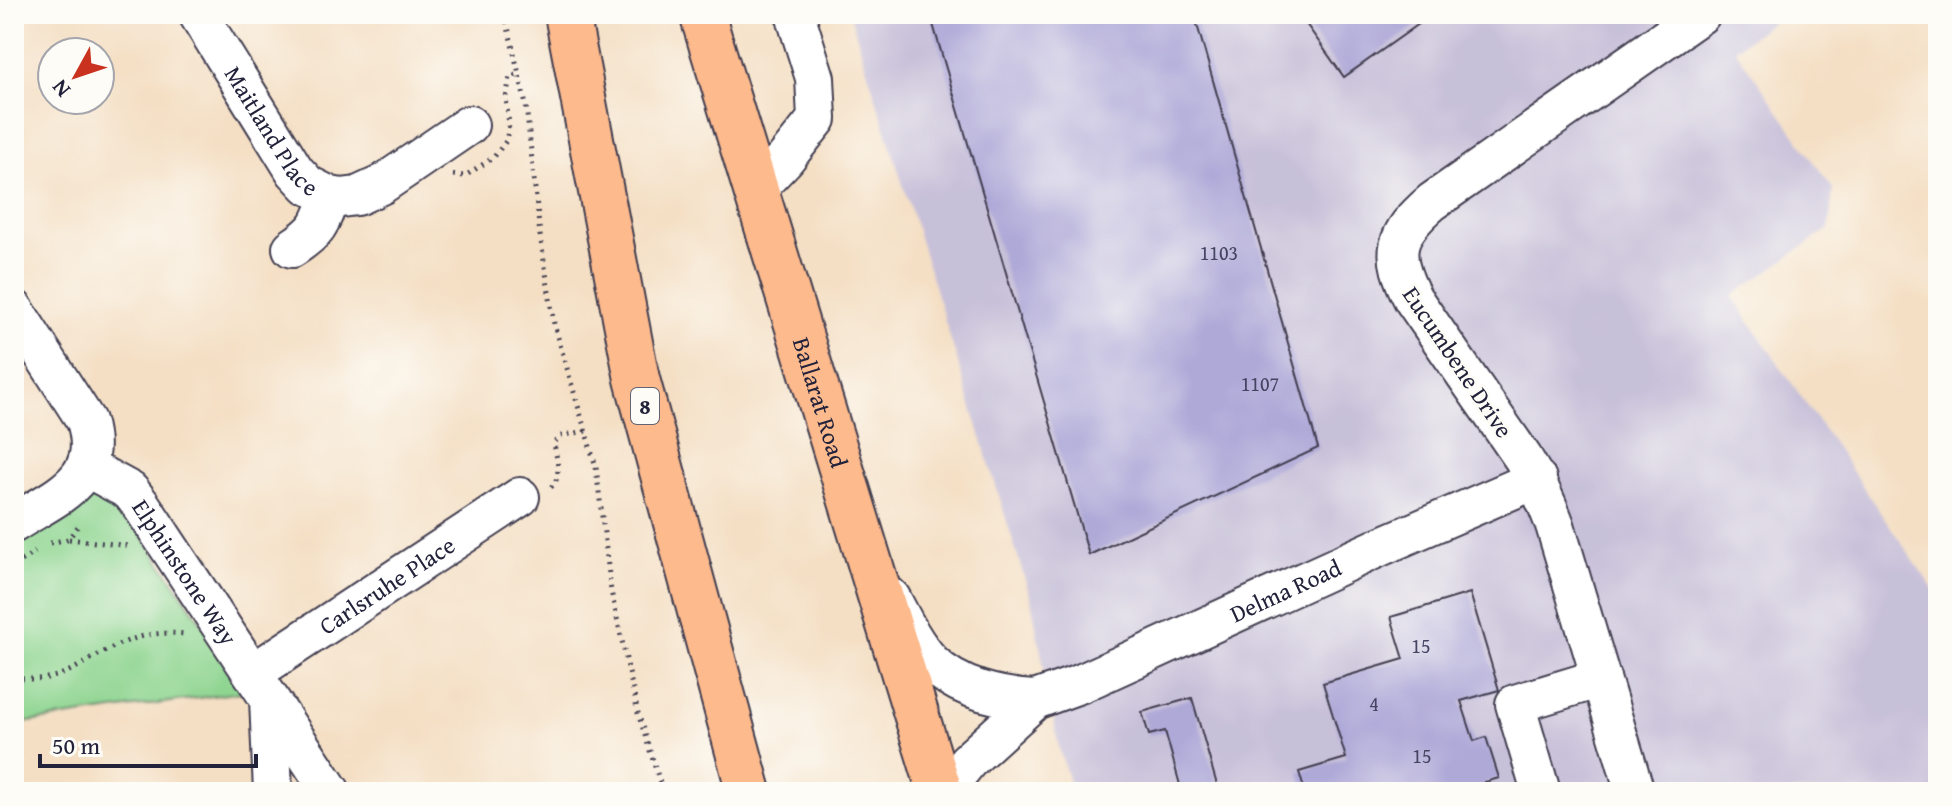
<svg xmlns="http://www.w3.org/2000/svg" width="1952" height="806" font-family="'Gentium Book Plus',serif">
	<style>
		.industrial { fill: #c7c0d9 }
		.green { fill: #8dd48f; stroke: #587b65; stroke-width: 2 }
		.building { fill: #afa9d8 }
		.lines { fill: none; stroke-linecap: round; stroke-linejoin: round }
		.minor-casing { stroke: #423e50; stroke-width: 42 }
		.highway-casing { stroke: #423e50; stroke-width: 48 }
		.path { stroke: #423e50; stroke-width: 5; stroke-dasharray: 2 6; stroke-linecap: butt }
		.minor { stroke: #fff; stroke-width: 38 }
		.highway { stroke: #fcba8d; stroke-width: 44 }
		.labels { text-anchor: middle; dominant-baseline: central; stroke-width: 6; stroke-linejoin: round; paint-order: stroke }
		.number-label { font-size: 20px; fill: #454462 }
		.shield { fill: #fdfcf7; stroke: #646373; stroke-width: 2 }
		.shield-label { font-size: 22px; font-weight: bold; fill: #22223b }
		.street-label { font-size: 24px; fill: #22223b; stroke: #fdfcf7 }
	</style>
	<rect width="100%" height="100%" fill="#fdfcf7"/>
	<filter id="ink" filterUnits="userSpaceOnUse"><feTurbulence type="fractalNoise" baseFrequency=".0125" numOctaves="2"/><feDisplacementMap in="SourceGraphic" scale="16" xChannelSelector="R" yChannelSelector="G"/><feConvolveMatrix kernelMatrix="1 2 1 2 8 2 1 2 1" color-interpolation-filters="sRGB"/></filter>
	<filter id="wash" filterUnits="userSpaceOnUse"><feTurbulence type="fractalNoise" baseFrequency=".006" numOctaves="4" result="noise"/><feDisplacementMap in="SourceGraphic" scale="32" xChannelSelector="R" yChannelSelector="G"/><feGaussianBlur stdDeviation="1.8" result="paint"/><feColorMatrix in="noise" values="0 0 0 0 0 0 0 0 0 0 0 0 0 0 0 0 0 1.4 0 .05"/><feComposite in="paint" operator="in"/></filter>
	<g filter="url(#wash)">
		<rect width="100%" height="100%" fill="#f4dfc4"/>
		<path class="industrial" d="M850 14H1783L1735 49 1833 189 1829 229 1732 296 1938 596V792H1072L1059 748 1031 599Z"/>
		<path class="green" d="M91 494H100L117 499 248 691 14 724V542Z"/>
		<g id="blocks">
			<path class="building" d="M930 14H1194L1318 448 1089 555Z
				M1299 14H1433L1344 77Z
				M1470 593 1499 690 1461 701 1474 741 1486 737 1499 778 1485 782 1488 792H1305L1299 772 1346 758 1323 683 1404 659 1391 617Z
				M1192 698 1219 792H1182L1165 731 1149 735 1142 712Z"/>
		</g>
	</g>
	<g filter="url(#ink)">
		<use href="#blocks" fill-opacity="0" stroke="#423e50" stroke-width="2"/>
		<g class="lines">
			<defs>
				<g id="minor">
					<path id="s1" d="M198 14 295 171 308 185 330 196 341 198 357 196 381 185 469 125"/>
					<path d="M756 189 785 159 817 119 815 78 795 14"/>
					<path d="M292 248C318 231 320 225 330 196"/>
					<path d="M14 309 86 421C104 481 56 496 14 523"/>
					<path id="s2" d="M86 467 130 491 141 505 331 792"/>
					<path d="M891 598C902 619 914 644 931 662 957 689 1000 698 1035 700"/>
					<path id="s3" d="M253 673 520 497"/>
					<path d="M269 699 273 792"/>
					<path id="s4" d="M943 792 968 761 1035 700 1082 683 1382 546 1537 479"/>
					<path d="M1541 792 1515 704 1601 678"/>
					<path d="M1635 792 1555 525C1546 501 1537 480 1523 458L1413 299C1389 253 1394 235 1432 202L1701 14"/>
				</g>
				<g id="highway">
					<path d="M567 14 637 379 749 792"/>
					<path id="s5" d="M702 14 940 792"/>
				</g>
			</defs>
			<use href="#minor" class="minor-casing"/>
			<use href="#highway" class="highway-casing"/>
			<path class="path" d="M505 14 526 105 540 235 554 324 596 467 611 591 638 713 663 792
				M453 175 465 176 494 157 506 141 509 125 506 98 510 77 519 74
				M551 487C563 477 556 457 554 443L560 436 586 431
				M69 539 130 546
				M50 543 68 539 80 524
				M14 565 35 552
				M14 678C26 679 39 680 52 677 66 674 79 666 91 659 125 640 147 630 186 634"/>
			<use href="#minor" class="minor"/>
			<use href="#highway" class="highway"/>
		</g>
	</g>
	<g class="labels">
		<g class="number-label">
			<text x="1219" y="252">1103</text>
			<text x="1260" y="383">1107</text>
			<text x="1421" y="645">15</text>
			<text x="1374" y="703">4</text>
			<text x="1422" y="755">15</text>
		</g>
		<rect class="shield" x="631" y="388" width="28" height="36" rx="6"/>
		<g class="shield-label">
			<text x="645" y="406">8</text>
		</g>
		<g class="street-label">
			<text stroke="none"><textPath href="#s1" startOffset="138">Maitland Place</textPath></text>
			<text transform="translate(1458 362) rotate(56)">Eucumbene Drive</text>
			<text stroke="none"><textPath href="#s5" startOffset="406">Ballarat Road</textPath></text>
			<text stroke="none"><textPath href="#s2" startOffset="148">Elphinstone Way</textPath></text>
			<text stroke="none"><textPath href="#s3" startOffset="160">Carlsruhe Place</textPath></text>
			<text stroke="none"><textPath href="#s4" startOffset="404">Delma Road</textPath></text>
		</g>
	</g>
	<rect width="1952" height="806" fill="none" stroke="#fdfcf7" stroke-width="48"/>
	<g transform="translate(76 76) rotate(230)"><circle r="38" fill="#fdfcf7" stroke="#a5a5ac" stroke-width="2"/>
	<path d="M0-6L14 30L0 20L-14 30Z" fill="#c8321e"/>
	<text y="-12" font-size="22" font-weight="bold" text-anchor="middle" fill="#22223b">N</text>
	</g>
	<path d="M40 754v12h216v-12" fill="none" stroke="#22223b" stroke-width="4"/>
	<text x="52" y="754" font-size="24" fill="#22223b" stroke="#fdfcf7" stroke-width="6" paint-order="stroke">50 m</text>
</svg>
